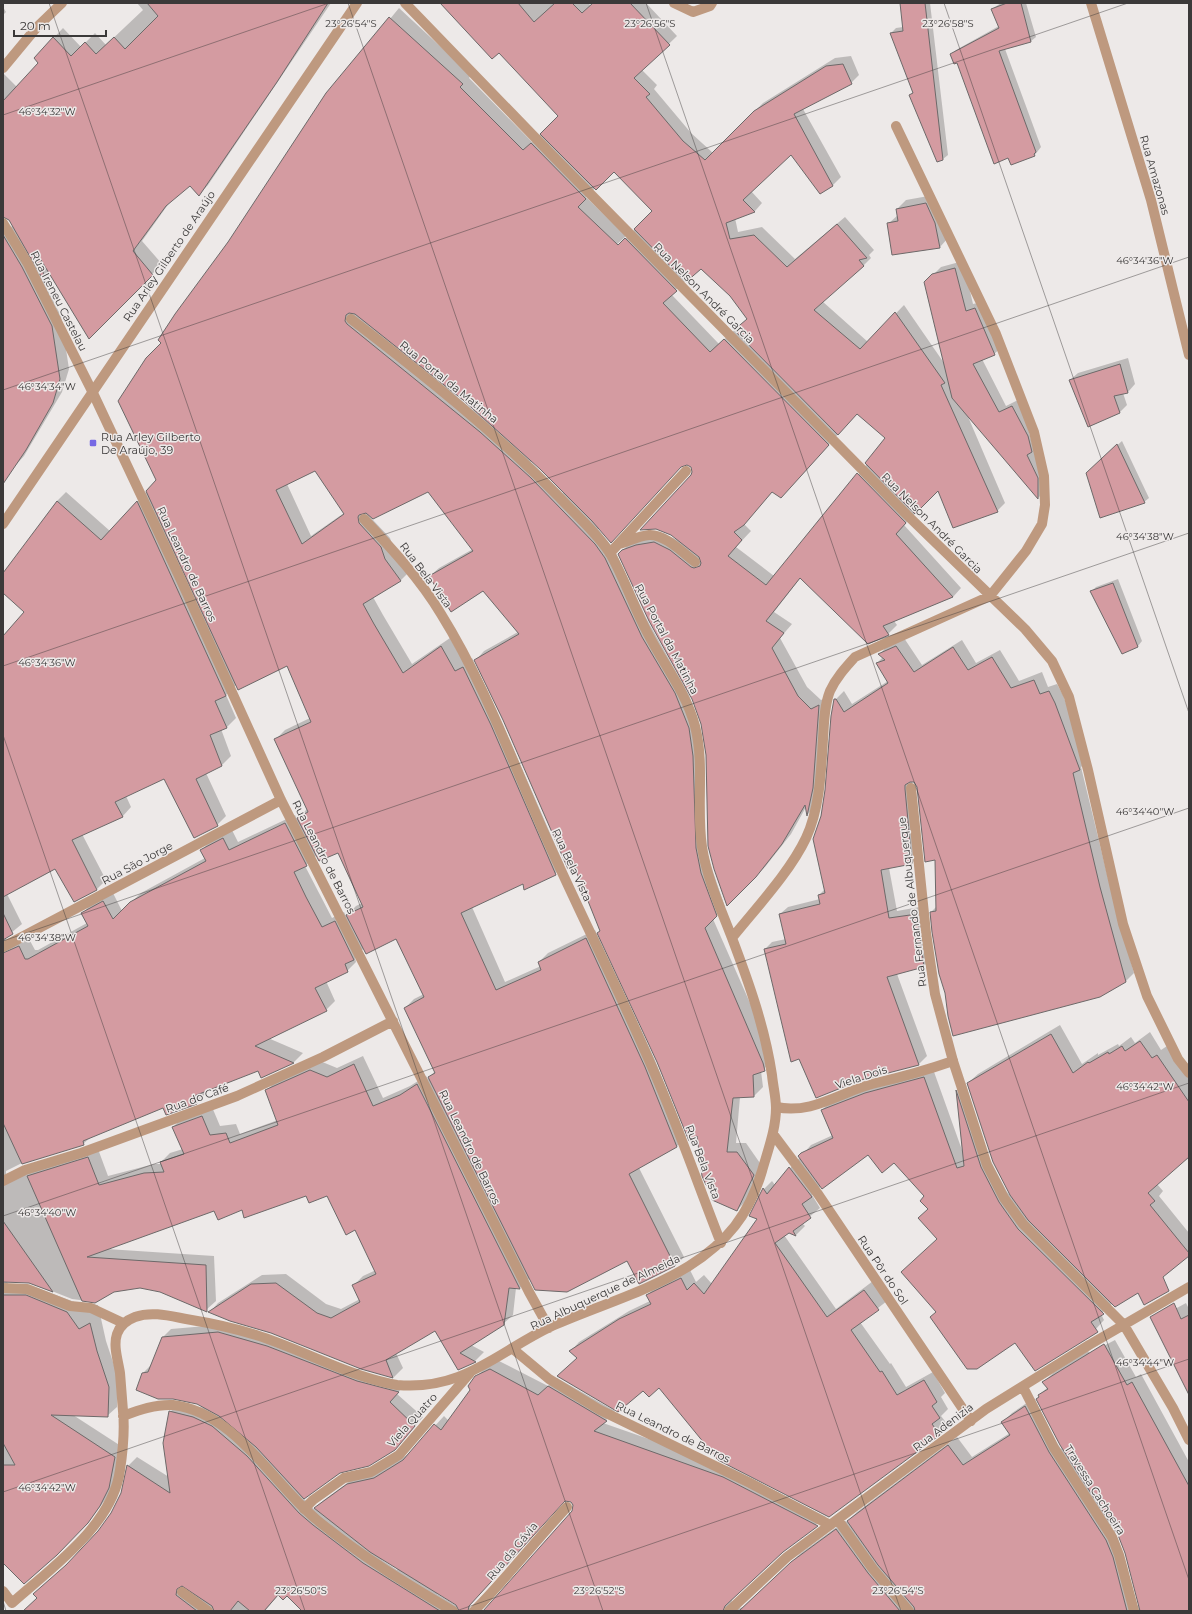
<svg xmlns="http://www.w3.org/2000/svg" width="1192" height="1614" font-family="Montserrat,sans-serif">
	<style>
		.shadow { fill: #0003; fill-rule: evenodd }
		.building { fill: #d49ba1; stroke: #6d6969; fill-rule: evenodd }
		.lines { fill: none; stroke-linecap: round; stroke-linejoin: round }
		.service { stroke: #be997f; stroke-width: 10 }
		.minor { stroke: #be997f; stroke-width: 10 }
		.tertiary { stroke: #be997f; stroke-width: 10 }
		.ticks { fill: none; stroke: #3b3939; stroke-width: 1; stroke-opacity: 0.45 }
		.poi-dot { fill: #7769e4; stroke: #ede9e8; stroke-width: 1.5 }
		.labels { text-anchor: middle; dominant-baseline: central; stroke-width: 3; stroke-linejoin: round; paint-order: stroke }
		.street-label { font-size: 11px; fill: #3b3939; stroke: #ede9e8 }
		.poi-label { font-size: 11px; fill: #3b3939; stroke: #ede9e8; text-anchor: start }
		.ticks-label { font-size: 10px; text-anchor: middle; fill: #3b3939; stroke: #ede9e8; stroke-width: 3; stroke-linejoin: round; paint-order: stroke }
	</style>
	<rect width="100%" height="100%" fill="#ede9e8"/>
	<path class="shadow" d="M137 3H331L208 185 199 195 190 184 172 199 142 241 162 264 89 338 52 275 44 283 61 316 69 369 62 392 24 456 15 466 3 458V235L13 225 3 203V73L17 87 40 63 35 58 63 28 81 47 95 33 106 45 143 10Z
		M441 3H588L591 6 594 3H646L677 36 642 70 657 85 654 89 691 133 713 153 763 103 835 58 851 56 859 75 851 83 803 109 841 177 833 185 820 193 791 153 751 191 762 203 755 211 735 218 738 232 762 227 795 259 845 217 874 250 869 255 871 258 863 266 822 301 868 342 904 305 944 363 925 283 941 267 963 261 973 304 982 302 1002 347 994 354 982 359 1006 406 1020 399 1045 491 1038 498 966 412 1005 503 997 511 939 489 904 525 961 588 953 597 894 621 897 625 888 634 868 643 801 577 774 612 792 624 780 638 807 687 821 700 828 697 816 806 808 814 806 807 791 834 765 867 727 905 702 724 693 698 648 617 646 618 689 695 697 718 704 838 710 863 725 907 713 919 772 1053 773 1061 761 1071 763 1087 754 1096 740 1097 736 1143H746L762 1166 746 1201 737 1210 715 1185 698 1134 658 1062 600 931 575 865 476 660 484 651 518 632 483 589 430 576 439 568 473 549 428 491 372 519 390 538 394 550 410 571 401 580 373 597 383 615 412 664 450 638 464 663 472 658 499 716 564 865 555 874 523 883 472 907 505 982 541 966 539 962 548 953 595 930 654 1058 686 1137 677 1146 639 1168 684 1257 675 1266 627 1260 530 1278 520 1288H516L513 1315 503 1324 471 1345 484 1352 475 1361 458 1369 435 1330 396 1353 403 1368 394 1377 361 1368 271 1332 210 1312 218 1303 262 1275 286 1274 326 1304 341 1309 360 1299 354 1285 363 1276 376 1270 355 1229 327 1194 307 1195 242 1209H214L107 1249 214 1256 216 1301 206 1310 160 1291 140 1287 114 1291 95 1302 72 1299 29 1282H7L9 1285 35 1287 77 1303 98 1305 106 1341 118 1377 117 1407 107 1416 73 1415 124 1448 109 1495 87 1524 3 1561V637L25 612 3 592V576L57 501 66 492 110 531 157 480 163 343 322 102 399 8 471 75 469 78 532 142 559 116 499 51ZM614 170 653 211 615 249 613 248 626 236 586 197ZM701 268 730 295 748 318 719 344 671 294ZM455 393 474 409 473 410 454 394ZM857 413 887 438 867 464 774 576 736 547 751 531 744 524 773 491 790 488ZM532 460 564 492 563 493 531 462ZM687 464 692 466 693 472 679 541 663 533 632 541 619 554 648 617 646 618 614 549 598 529 682 465ZM316 470 344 513 311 536 287 484ZM288 665 310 718 285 730 276 739 307 809 297 819 295 815 238 842 232 830 211 841 201 850 205 858 141 893 122 911 113 893 91 904 82 914 87 923 38 950H35L28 937 6 940V937L22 924 7 894 56 868 75 901 97 889 106 880 82 834 122 817 131 807 126 796 165 778 217 825 226 816 206 773 221 766 231 756 221 729 227 727 236 718 226 695 237 684ZM339 851 362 903 356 906 346 916 344 912 332 918 305 866 317 855ZM396 938 424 994 414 999 405 1008 435 1071 428 1079 426 1076 410 1086 383 1098 363 1056 337 1068 320 1061 276 1081 267 1090 278 1120 240 1134 236 1124 220 1126 212 1107 182 1118 173 1127 183 1149 170 1153 161 1162V1164H154L108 1176 98 1149 6 1174V1171L22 1163 83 1144 91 1137 163 1106 167 1114 197 1103 206 1093 205 1090 259 1070 261 1077 294 1062 303 1053 268 1038 326 1010 335 1001 326 981 347 971 356 962 355 958 364 948Z
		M901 3H930L948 155 943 159 938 161 910 95 913 92 891 33 896 28 903 27Z
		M1001 3H1026L1036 37 1031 41 1005 49 1041 147 1034 156 951 55 956 50 999 26 992 9Z
		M3 7 6 12 3 15Z
		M934 195 948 238 940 247 893 254 888 224 898 215 897 209 906 200Z
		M1128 358 1135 384 1128 392 1123 393 1127 405 1120 412 1089 426 1070 380 1078 373Z
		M1122 441 1149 498 1144 502 1092 468Z
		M1118 579 1142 641 1138 646 1122 652 1092 591 1096 587Z
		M904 638 922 665 962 640 976 663 1000 650 1019 681 1042 672 1048 687 1057 684 1063 695 1087 762 1081 767 1108 878 1134 973 1126 981 946 993 931 912 937 906 936 859 917 783 912 781 920 856 912 863 889 868 897 911 925 906 932 958 924 966 897 974 927 1056 919 1064 861 1079 765 949 772 942 786 939 780 914 788 907 820 899 819 895 825 889 821 816 826 790 835 700 844 691 852 704 888 681 877 663 883 657 880 654 887 646Z
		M1060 1025 1082 1064 1098 1053V1055L1118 1044 1119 1046 1131 1037 1135 1043 1150 1032 1161 1050 1167 1046 1189 1078V1156L1157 1184 1163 1191 1159 1196 1189 1233V1255L1138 1292 1113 1303 1101 1314 1104 1320 1096 1329 1015 1342 937 1311 938 1239 926 1196 894 1162 869 1154 821 1186 812 1195 820 1208 802 1223 805 1226 796 1235 789 1232 784 1235 836 1309 873 1281 887 1301 860 1322 890 1364 891 1363 906 1387 933 1372 945 1393 941 1397 948 1409 941 1416 948 1425 940 1434 829 1516 659 1387 643 1390 578 1358 571 1351 579 1342 629 1311 650 1301 647 1295 656 1287 690 1270 696 1282 704 1275 712 1284 758 1219 751 1216 764 1189 772 1181 775 1185 811 1145 833 1135 822 1110 831 1101 933 1069 962 1150 957 1090 965 1082 989 1158 1007 1192 1012 1197 968 1083 978 1074Z
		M1186 1303 1189 1309V1392L1164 1315Z
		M229 1324 366 1373 406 1383 397 1394 423 1417 403 1440 340 1472 304 1499 314 1509 324 1500 357 1476 384 1469 410 1453 444 1416 449 1421 471 1390 476 1377 485 1368 499 1361 548 1386 557 1378 615 1411 603 1423 732 1468 826 1517 782 1551 733 1597 731 1604 737 1609 743 1607 801 1553 845 1521 847 1522 857 1512 957 1437 972 1457 1010 1433 1003 1422 1012 1413 1034 1398 1057 1443 1061 1449 1062 1448 1039 1395 1048 1387 1044 1382 1053 1373 1088 1351 1090 1353 1115 1340 1136 1377 1141 1374 1189 1462V1611H489L573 1512 574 1505 569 1500 563 1501 472 1602 444 1587 437 1594 460 1608 468 1606 474 1611H329L287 1595 279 1594 265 1611H23L124 1523 122 1493 128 1466 137 1457 169 1477 170 1412 179 1403 205 1408 143 1373 151 1365 163 1337 171 1329ZM1113 1527 1119 1534 1126 1553 1141 1609 1136 1604 1121 1548ZM383 1558 398 1568 397 1570 382 1560Z"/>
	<path class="building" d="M147 3H328L277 82 199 196 190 186 166 206 133 251 153 275 89 339 41 260 45 283 9 220 3 217V101L38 63 34 58 53 37 71 56 85 42 96 54 114 37 125 49 158 16Z
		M440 3H518L534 22 555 3H572L582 13 593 3H630L670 45 634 78 650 94 646 97 683 141 705 160 754 111 826 66 843 64 852 84 794 114 833 186 820 194 791 155 743 200 755 212 726 223 730 239 754 235 787 267 837 224 867 258 859 260 864 266 814 310 860 349 895 312 945 383 941 385 998 512 953 528 938 491 915 514 865 463 885 438 857 414 838 435 734 330 747 319 730 296 701 269 686 282 634 229 652 211 614 172 596 190 540 134 558 116 499 53 492 59Z
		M900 3H925L943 160 937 162 909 95 913 93 890 33 903 31Z
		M1007 3H1021L1031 42 999 51 1036 152 1034 154 1035 156 1011 165 1008 158 994 164 957 63 954 64 950 54 999 28 991 9Z
		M389 17 463 84 460 87 523 150 531 143 586 199 578 207 618 245 625 238 677 291 663 303 710 352 724 339 829 445 781 498 772 492 744 525 734 532 742 540 728 556 766 585 857 473 906 523 896 534 953 597 883 626 889 635 868 644 800 578 766 621 784 633 772 648 798 696 811 709 819 705 813 788 807 816 805 805 782 844 756 877 727 906 714 869 708 846 706 755 701 724 692 699 649 621 618 554 622 550 636 545 654 542 670 550 691 567 694 568 700 566 701 563 699 557 671 535 656 529 640 530 691 475 692 472 691 467 687 465 681 467 611 543 592 521 540 469 463 400 355 314 349 313 346 315 345 321 347 324 480 432 531 478 595 544 605 558 642 637 675 693 689 728 693 756 696 848 701 873 717 916 705 928 763 1063 765 1071 753 1075 754 1097 733 1098 727 1152H737L754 1175 737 1211 712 1200 713 1186 706 1185 702 1176 697 1136 689 1141 657 1062 597 933 600 931 574 866 568 869 503 720 474 660 519 634 483 591 451 612 429 576 473 551 428 492 373 519 366 513 359 515 358 517 359 523 381 547 385 559 401 581 363 604 374 624 403 673 441 646 455 671 463 667 491 725 556 875 524 890 523 884 461 913 496 990 541 970 538 962 586 938 645 1067 677 1147 629 1174 675 1266 639 1284 627 1261 567 1292 535 1290 428 1077 435 1073 404 1008 424 997 396 939 366 954 346 915 363 907 338 853 319 861 297 818 308 812 274 739 311 722 287 666 238 690 146 491 156 480 118 401 146 358 161 343 158 340 175 314 228 242 326 93ZM315 471 344 514 302 544 276 490Z
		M926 203 935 223 940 248 892 255 887 223 898 221 896 209Z
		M3 235 22 267 52 326 60 379 53 403 26 450 3 484Z
		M955 268 966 311 975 308 995 355 973 364 999 412 1012 406 1028 436 1032 452 1027 455 1038 478V499L952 398 924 282 932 274Z
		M1120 364 1128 393 1114 396 1120 413 1088 427 1069 380Z
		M1117 444 1145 503 1100 518 1086 473Z
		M57 501 101 540 137 501 226 696 215 701 227 728 210 735 222 766 196 779 218 826 194 838 164 779 115 802 123 817 72 840 97 890 74 902 55 869 3 897V636L24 612 3 593V573Z
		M1113 583 1138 647 1122 654 1090 591Z
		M896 646 914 672 953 647 968 670 992 657 1011 688 1034 680 1040 694 1049 691 1055 703 1080 770 1073 773 1100 887 1126 982 1100 997 953 1036 948 1016 945 993 939 974 932 932 930 912 936 911 935 860 925 862 917 787 914 782H910L905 785V789L912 864 881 870 889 918 917 914 924 967 887 977 919 1065 861 1080 816 1098 799 1059 791 1062 764 949 786 944 779 914 820 904 818 895 825 893 813 839 821 816 825 790 831 716 834 699H836L844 712 888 683 876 663 885 660 878 654Z
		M285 823 307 866 294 872 306 897 322 927 335 921 354 960 345 964 348 972 315 988 327 1011 255 1046 294 1063 261 1078 258 1071 194 1096 197 1104 166 1115 163 1108 83 1141 84 1145 22 1164 3 1123V953L19 946 25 959H28L88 926 81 913 103 901 113 919 130 902 206 861 200 850 223 838 229 850Z
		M3 913 13 934 3 940Z
		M1051 1034 1073 1073 1088 1062 1089 1063 1108 1052 1109 1054 1122 1046 1125 1051 1140 1041 1152 1058 1157 1055 1189 1102V1157L1148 1193 1155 1201 1150 1205 1189 1253V1256L1163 1277 1169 1291 1144 1305 1138 1293 1115 1307 1028 1220 1010 1195 993 1162 967 1083Z
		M354 1064 373 1106 400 1095 417 1084 520 1289 509 1288 504 1325 460 1353 476 1362 458 1370 435 1331 386 1360 393 1378 361 1369 271 1333 230 1321 208 1312 251 1284 276 1283 317 1313 331 1318 360 1302 352 1285 376 1274 355 1230 346 1235 327 1196 309 1203 306 1196 244 1218 242 1210 218 1220 214 1211 87 1257 206 1265 207 1312 160 1292 140 1288 114 1292 95 1303 82 1301 27 1176 88 1157 99 1185 144 1173 164 1172 160 1162 184 1154 172 1127 202 1116 210 1135 226 1133 230 1143 278 1125 265 1090 310 1070 327 1077Z
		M924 1077 957 1168 964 1166 956 1090 981 1167 999 1202 1018 1229 1104 1314 1091 1322 1098 1332 1035 1371 1015 1343 977 1369H967L930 1317 936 1312 901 1272 937 1239 918 1218 928 1209 920 1201 924 1196 894 1163 882 1173 868 1155 822 1189 798 1156 801 1153 833 1138 821 1110 865 1093Z
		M789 1167 812 1197 802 1204 811 1218 793 1231 796 1236 789 1233 775 1243 827 1317 864 1290 879 1310 851 1330 880 1372 882 1371 897 1395 924 1380 937 1402 932 1406 940 1418 932 1424 940 1435 829 1517 718 1460 659 1388 649 1397 643 1391 618 1412 557 1376 577 1358 569 1351 619 1319 651 1304 646 1295 681 1278 687 1290 694 1283 704 1294 757 1219 749 1216 763 1188 767 1194Z
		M3 1221 53 1292 29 1283 3 1282Z
		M3 1295H26L67 1312 79 1329 90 1323 97 1351 109 1387 108 1417 51 1415 115 1457 109 1488 100 1506 88 1523 57 1555 24 1584 3 1563V1465H15L3 1443Z
		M1174 1303 1181 1319 1189 1315V1395L1150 1317Z
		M218 1332 267 1346 357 1381 399 1392 390 1402 415 1426 395 1450 369 1466 340 1473 304 1499 256 1447 219 1416 197 1404 173 1399H158L136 1390 142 1373 148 1372 162 1337Z
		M1104 1344 1127 1385 1132 1382 1189 1486V1611H1140L1125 1553 1118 1535 1060 1445 1036 1399 1039 1397 1038 1395 1048 1389 1042 1382Z
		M490 1369 538 1395 548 1386 607 1421 594 1431 723 1477 818 1526 783 1552 725 1606 723 1611H483L572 1511 573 1505 571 1502 565 1501 469 1606 468 1611H459L456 1605 370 1552 314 1508 347 1484 374 1478 403 1460 434 1424 441 1430 470 1390 468 1386 475 1376Z
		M1025 1406 1049 1452 1106 1540 1113 1557 1127 1611H915L914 1607 878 1565 847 1521 948 1445 963 1465 1010 1435 1001 1422Z
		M169 1411 193 1417 212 1426 247 1456 299 1513 313 1525 363 1563 440 1611H302L287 1596 283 1600 278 1595 264 1611H250L238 1601 230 1611H214L212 1606 182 1586 177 1589 176 1595 197 1611H23L37 1598 33 1594 66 1565 98 1531 111 1513 121 1493 127 1465 170 1493 163 1443Z
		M836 1529 868 1573 900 1611H739L791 1562Z"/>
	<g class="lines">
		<path class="service" d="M619 544C629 541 639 536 649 535 665 534 683 553 695 562
			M610 553 686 471
			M776 1107C813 1115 841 1091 876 1083 902 1077 927 1070 953 1061
			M3 1288 27 1289 70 1306 91 1308 123 1323
			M513 1349 549 1379 600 1410 750 1483 830 1525
			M304 1509 313 1500 344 1478 371 1472 399 1455 470 1373
			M182 1592 208 1611
			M474 1611C507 1578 535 1541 567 1507"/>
		<path class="minor" d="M405 3 550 153 907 515 1025 629 1052 661 1069 697 1088 770 1123 924 1147 996 1178 1059 1189 1073
			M674 3 693 12 710 6 712 3
			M1091 3 1151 200 1189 355
			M3 68 37 27 62 3
			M3 223 28 264 92 391 180 578 281 800 529 1292 549 1328
			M351 319C424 375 495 432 560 498 576 515 599 535 611 555 625 580 634 608 648 634 664 665 686 692 695 726 705 765 696 807 702 847 707 879 721 909 732 938
			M364 519C392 549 420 579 441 614 484 683 512 761 545 835 584 923 629 1009 665 1098 685 1146 702 1195 721 1243
			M911 788 926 933 935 994 953 1061 987 1165 1004 1198 1023 1224 1124 1325 1173 1408 1189 1440
			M3 947 281 800
			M773 1134 818 1194 971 1421
			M3 1181 25 1170 81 1153 237 1096 323 1057 393 1021
			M1023 1387 1054 1448 1112 1537 1119 1555 1134 1611
			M123 1416C139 1410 156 1404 173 1405 235 1412 273 1484 317 1520 361 1556 405 1583 453 1611
			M838 1520 873 1569 909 1611
			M3 1591 12 1603C51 1568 113 1525 120 1470 123 1450 125 1431 123 1411 122 1398 121 1385 120 1373 118 1360 113 1346 117 1334 120 1325 127 1320 135 1317 152 1311 170 1316 186 1319 210 1323 234 1328 256 1335 291 1346 324 1363 359 1375 371 1379 384 1383 397 1385 464 1391 497 1352 552 1326 597 1306 647 1292 689 1266 727 1242 749 1215 762 1171 768 1150 776 1129 776 1108 776 1097 773 1086 772 1075 765 1028 749 983 732 938 756 908 790 872 806 838 820 808 821 771 823 739 824 724 824 706 830 691 836 678 845 668 855 657L990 596 1026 551 1042 524 1045 505 1044 476 1034 432 996 334 896 126
			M729 1611 787 1557 986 1409 1089 1345 1189 1287"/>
		<path class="tertiary" d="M3 524 357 3"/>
	</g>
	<path class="ticks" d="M49 3 603 1611M348 3 901 1611M646 3 1189 1580M944 3 1189 713M3 115 329 3M3 390 1128 3M3 666 1189 257M3 735 305 1611M3 941 1189 533M3 1216 1189 808M3 1492 1189 1083M3 1601 6 1611M456 1611 1189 1359"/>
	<rect class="poi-dot" x="89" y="439" width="8" height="8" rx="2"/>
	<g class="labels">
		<g class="street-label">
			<text transform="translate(1155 175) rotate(74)">Rua Amazonas</text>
			<text transform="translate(169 256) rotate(-56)">Rua Arley Gilberto de Araújo</text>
			<text transform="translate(704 293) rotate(45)">Rua Nelson André Garcia</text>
			<text transform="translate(59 301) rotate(63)">Rua Ireneu Castelau</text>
			<text transform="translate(449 382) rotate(39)">Rua Portal da Matinha</text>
			<text transform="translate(932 523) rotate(45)">Rua Nelson André Garcia</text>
			<text transform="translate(187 564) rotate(65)">Rua Leandro de Barros</text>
			<text transform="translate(426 575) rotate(53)">Rua Bela Vista</text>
			<text transform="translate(667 639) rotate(62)">Rua Portal da Matinha</text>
			<text transform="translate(324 857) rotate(63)">Rua Leandro de Barros</text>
			<text transform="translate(137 863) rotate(-28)">Rua São Jorge</text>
			<text transform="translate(572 865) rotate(65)">Rua Bela Vista</text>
			<text transform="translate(912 902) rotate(-97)">Rua Fernando de Albuquerque</text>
			<text transform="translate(861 1077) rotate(-18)">Viela Dois</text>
			<text transform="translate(197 1098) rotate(-20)">Rua do Café</text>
			<text transform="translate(470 1147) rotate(64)">Rua Leandro de Barros</text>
			<text transform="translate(703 1162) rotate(69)">Rua Bela Vista</text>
			<text transform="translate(883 1270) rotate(56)">Rua Pôr do Sol</text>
			<text transform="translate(605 1292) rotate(-25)">Rua Albuquerque de Almeida</text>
			<text transform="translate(412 1420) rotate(-48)">Viela Quatro</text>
			<text transform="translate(943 1427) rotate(-37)">Rua Adenizia</text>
			<text transform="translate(673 1432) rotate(26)">Rua Leandro de Barros</text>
			<text transform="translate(1095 1490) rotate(58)">Travessa Cachoeira</text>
			<text transform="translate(512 1551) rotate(-50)">Rua da Gávia</text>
		</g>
		<g class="poi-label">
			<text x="101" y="437">Rua Arley Gilberto<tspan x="101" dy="13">De Araújo, 39</tspan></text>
		</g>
	</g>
	<g class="ticks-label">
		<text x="351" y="27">23°26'54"S</text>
		<text x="650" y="27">23°26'56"S</text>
		<text x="948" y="27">23°26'58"S</text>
		<text x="47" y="115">46°34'32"W</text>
		<text x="1145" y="264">46°34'36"W</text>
		<text x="47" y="390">46°34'34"W</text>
		<text x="1145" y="540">46°34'38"W</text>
		<text x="47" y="666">46°34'36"W</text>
		<text x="1145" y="815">46°34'40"W</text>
		<text x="47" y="941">46°34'38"W</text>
		<text x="1145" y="1090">46°34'42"W</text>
		<text x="47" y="1216">46°34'40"W</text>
		<text x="1145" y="1366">46°34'44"W</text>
		<text x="47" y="1491">46°34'42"W</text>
		<text x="301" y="1594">23°26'50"S</text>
		<text x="599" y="1594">23°26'52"S</text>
		<text x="898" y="1594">23°26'54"S</text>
	</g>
	<rect width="1192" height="1614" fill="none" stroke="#3b3939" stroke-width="8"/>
	<path d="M14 30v6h92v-6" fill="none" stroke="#3b3939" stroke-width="2"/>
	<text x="20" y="30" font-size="12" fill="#3b3939" stroke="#ede9e8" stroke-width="3" paint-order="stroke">20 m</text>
</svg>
